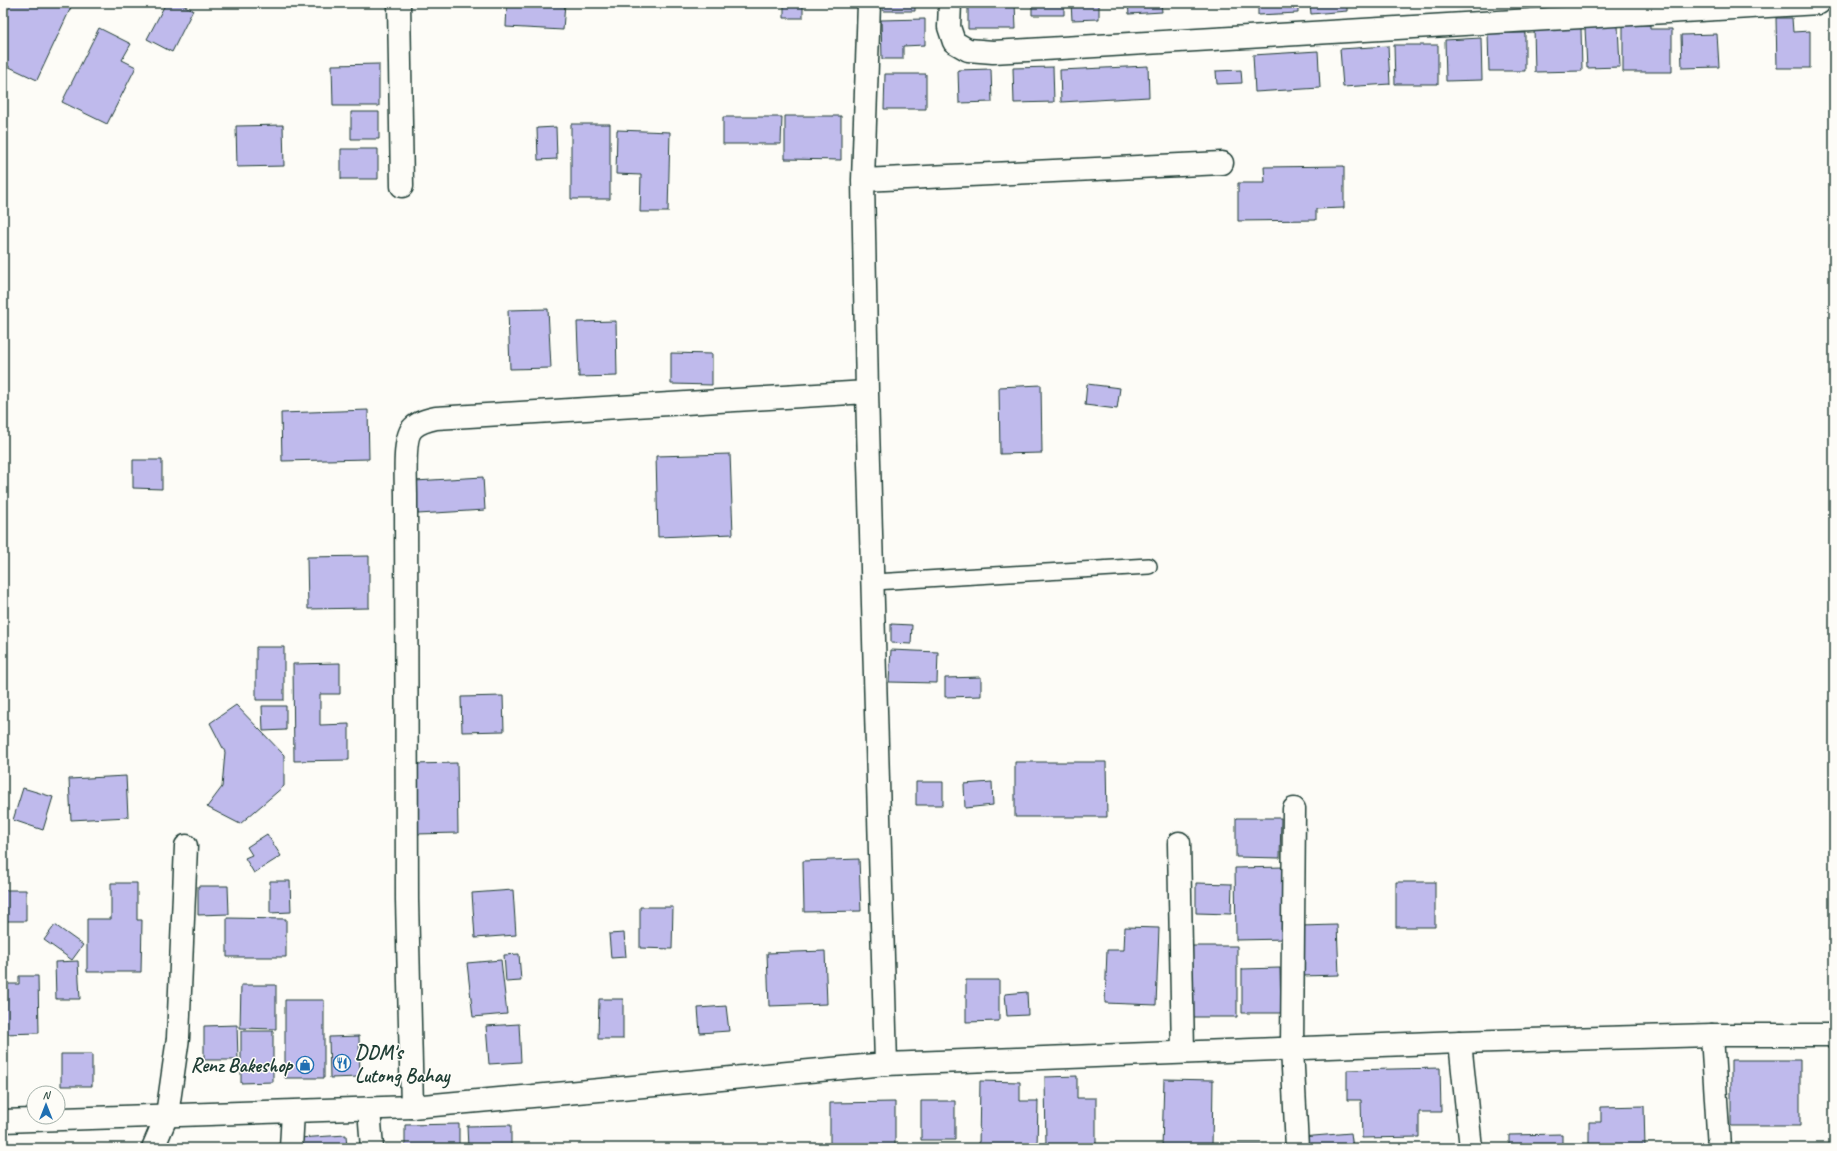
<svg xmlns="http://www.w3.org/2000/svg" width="1837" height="1151" font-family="Caveat,sans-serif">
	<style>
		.building { fill: #bfbaec; stroke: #1f3d34 }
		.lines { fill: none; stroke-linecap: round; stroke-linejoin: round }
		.service-casing { stroke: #1f3d34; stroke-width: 18 }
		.minor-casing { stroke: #1f3d34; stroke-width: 25 }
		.tertiary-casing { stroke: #1f3d34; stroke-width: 25 }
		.service { stroke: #fdfcf7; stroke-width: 15 }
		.minor { stroke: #fdfcf7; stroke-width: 22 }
		.tertiary { stroke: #fdfcf7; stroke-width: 22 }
		.labels { text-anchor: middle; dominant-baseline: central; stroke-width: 3; stroke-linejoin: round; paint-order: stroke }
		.poi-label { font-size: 20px; font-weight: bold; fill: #1f3d34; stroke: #fdfcf7; text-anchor: start }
	</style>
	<rect width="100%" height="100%" fill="#fdfcf7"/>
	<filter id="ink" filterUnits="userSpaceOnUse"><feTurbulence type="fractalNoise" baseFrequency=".025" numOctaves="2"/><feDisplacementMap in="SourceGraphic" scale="8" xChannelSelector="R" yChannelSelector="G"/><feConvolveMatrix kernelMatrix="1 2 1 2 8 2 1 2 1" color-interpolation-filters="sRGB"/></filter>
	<g filter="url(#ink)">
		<path class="building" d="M3 3H73L37 80 3 64Z
			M166 3H179L193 10 172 52 147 39Z
			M507 3H565L563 30 506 27Z
			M784 3H803V18H784Z
			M883 3H915V11H883Z
			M968 3H1015L1016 29H968Z
			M1032 3H1064V15H1032Z
			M1071 3H1099V19L1072 20Z
			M1128 3H1161L1162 12 1129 14Z
			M1258 3H1298V13L1258 15Z
			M1310 3H1347V11L1311 14Z
			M1776 18H1792L1793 32 1810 31V68H1777Z
			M925 19V45L903 46V59H882L881 20Z
			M1623 25H1650V29H1672V72H1623Z
			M1618 26 1620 67 1587 68 1585 28Z
			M99 28 131 44 122 60 136 67 107 124 62 102Z
			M1534 28H1581L1582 71 1535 72Z
			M1488 33H1525V71H1489Z
			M1717 34 1719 67 1682 68 1681 35Z
			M1481 38 1482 80 1446 81 1445 40Z
			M1394 45H1438V84H1395Z
			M1388 46 1390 84 1343 87 1340 49Z
			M1318 51 1320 88 1255 92 1253 55Z
			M379 64V106H333L332 65Z
			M1148 66 1149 97 1061 102 1060 70Z
			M1053 67 1054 102 1014 103 1013 68Z
			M991 69 992 102 959 103 958 70Z
			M1241 70 1242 83 1217 84 1216 71Z
			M885 74H926V109H884Z
			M351 112H379V139H351Z
			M785 116H841V160L785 159Z
			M723 117H782L781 144H723Z
			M571 124H610V199H571Z
			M283 125 284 166 237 167 236 126Z
			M556 127 557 159 538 160 537 128Z
			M617 130 670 132 668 212H640L641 175 616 174Z
			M341 149H378V179H341Z
			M1344 166V208L1316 209V220L1238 221V183H1265L1264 167Z
			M548 309 551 368 510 369 508 310Z
			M616 321 617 376 579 377 577 322Z
			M671 353 712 354V385L671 384Z
			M1087 384 1120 388 1117 409 1085 405Z
			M1041 385 1042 453 1000 454 999 387Z
			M368 410 369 459 282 461 281 413Z
			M730 454 733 534 658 537 656 456Z
			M133 460H162V489L133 488Z
			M483 477 485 510 418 514 415 481Z
			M369 556V608L308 609 307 557Z
			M891 624 912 625 911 644 891 643Z
			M256 647H284V700H256Z
			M891 650 938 652 937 683 889 682Z
			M340 663V694H320V725L349 724V760L294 761 293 664Z
			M981 677V696L945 697V678Z
			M503 696 504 731 462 732 461 697Z
			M236 705 284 755V786L240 824 207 807 222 787 225 752 210 723Z
			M262 706H286V730L263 731Z
			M1015 762H1106L1107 817H1015Z
			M457 763 458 833 416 834 414 764Z
			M126 776 128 817 71 820 69 779Z
			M916 782H943V805H916Z
			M992 782 993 805 965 808 964 784Z
			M23 788 53 797 43 830 13 820Z
			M1236 818H1281L1280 858 1236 857Z
			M267 834 281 856 254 873 245 858 252 855 247 847Z
			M859 859 861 911 804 912 803 861Z
			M1285 867 1286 939 1236 940 1235 868Z
			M270 881H290L291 912 270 913Z
			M1396 882H1435V927H1396Z
			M111 883H137V920H142L141 972H87V919H111Z
			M1196 883 1232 884 1231 914 1196 913Z
			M198 886H228L229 914 198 915Z
			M3 890H26V921H3Z
			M513 890 516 935 475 938 472 893Z
			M640 907H673L672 949 640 948Z
			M227 918 286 919V957H227Z
			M55 925 83 945 72 960 44 940Z
			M1337 925 1339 975 1302 976 1300 926Z
			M1125 927 1159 928 1156 1005 1105 1003 1107 950H1124Z
			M624 933 626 957 611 958 609 934Z
			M1192 946H1237V1017H1192Z
			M825 951 827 1004 769 1006 767 953Z
			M519 954 521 981 506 982 504 955Z
			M501 960 507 1014 473 1017 467 963Z
			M78 961 80 999H56L55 962Z
			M1280 968 1281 1013H1242V969Z
			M19 976H38L39 1033 3 1034V984H19Z
			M966 980H999V1021L966 1022Z
			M241 985H276V1029L240 1028Z
			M1027 992 1028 1015 1007 1016 1005 994Z
			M599 999H623V1039H598Z
			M285 1000H324V1078H285Z
			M726 1006 729 1031 700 1033 698 1008Z
			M519 1024 521 1062 489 1064 486 1026Z
			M237 1025 238 1060H204V1026Z
			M241 1031H273V1082L241 1083Z
			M359 1036 360 1077 330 1078 329 1037Z
			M61 1054H92V1086H61Z
			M1731 1060H1800V1126H1731Z
			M1440 1068 1441 1112H1419V1137L1362 1138 1361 1100H1347V1070Z
			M1077 1076V1098H1096V1148H1046L1045 1077Z
			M1164 1079 1213 1080 1212 1148H1162Z
			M980 1081 1020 1082V1101H1038L1037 1148H979Z
			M921 1101H955V1140H921Z
			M895 1102V1148H830V1103Z
			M1644 1106 1645 1148H1589V1122H1601V1107Z
			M459 1124V1148H405V1125Z
			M511 1125V1148H468L467 1126Z
			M1351 1133 1353 1148H1302L1301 1137Z
			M1562 1134V1148H1509V1135Z
			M346 1135 347 1148H299L298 1138Z
			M1215 1145H1274V1148H1215Z"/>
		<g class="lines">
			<defs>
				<path id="service" d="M874 582 1149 566"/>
				<path id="minor" d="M399 3 402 186
					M869 3 863 180 867 392 886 1064
					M950 3 949 27 954 42 968 50 993 52 1819 3
					M863 180 1222 163
					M1294 809 1292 1048 1297 1148
					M1179 843 1183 1052
					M1712 1035 1719 1148
					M1460 1042 1471 1148
					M412 1107 407 900 406 496C406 481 403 437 413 428 419 422 427 420 436 418L867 392
					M369 1109 372 1148
					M153 1148 167 1115 178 1038 186 846
					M291 1148 293 1112"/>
				<path id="tertiary" d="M3 1121 412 1107 886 1064 1460 1042 1712 1035H1834"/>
			</defs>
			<use href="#service" class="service-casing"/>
			<use href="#minor" class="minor-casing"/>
			<use href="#tertiary" class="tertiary-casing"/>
			<use href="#service" class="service"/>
			<use href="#minor" class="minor"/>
			<use href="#tertiary" class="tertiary"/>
		</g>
	</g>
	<defs>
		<symbol id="restaurant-ring" viewBox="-11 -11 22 22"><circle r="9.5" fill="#fdfcf7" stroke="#1f6fb2" stroke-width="1.5"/><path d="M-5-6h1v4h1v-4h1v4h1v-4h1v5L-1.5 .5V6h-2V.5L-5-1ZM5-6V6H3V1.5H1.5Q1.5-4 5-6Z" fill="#1f6fb2"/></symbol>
		<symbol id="shop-ring" viewBox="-11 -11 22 22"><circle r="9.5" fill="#fdfcf7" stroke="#1f6fb2" stroke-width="1.5"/><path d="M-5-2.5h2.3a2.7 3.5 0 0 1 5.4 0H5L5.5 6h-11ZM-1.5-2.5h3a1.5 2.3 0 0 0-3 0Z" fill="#1f6fb2"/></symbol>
	</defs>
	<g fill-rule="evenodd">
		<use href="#restaurant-ring" x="332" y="1053" width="20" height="20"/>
		<use href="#shop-ring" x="295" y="1055" width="20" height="20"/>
	</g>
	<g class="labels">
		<g class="poi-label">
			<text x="355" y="1052">DDM's<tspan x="355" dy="23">Lutong Bahay</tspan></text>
			<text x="292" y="1065" text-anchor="end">Renz Bakeshop</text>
		</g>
	</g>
	<rect width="1837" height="1151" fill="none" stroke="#fdfcf7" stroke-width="16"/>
	<rect x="8" y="8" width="1821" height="1135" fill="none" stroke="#1f3d34" stroke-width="1.5" filter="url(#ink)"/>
	<g transform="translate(46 1105)"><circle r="19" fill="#fdfcf7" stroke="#a4b0a9"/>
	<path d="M0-3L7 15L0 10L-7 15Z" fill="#1f6fb2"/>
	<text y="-6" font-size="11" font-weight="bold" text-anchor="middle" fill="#1f3d34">N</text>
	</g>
</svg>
